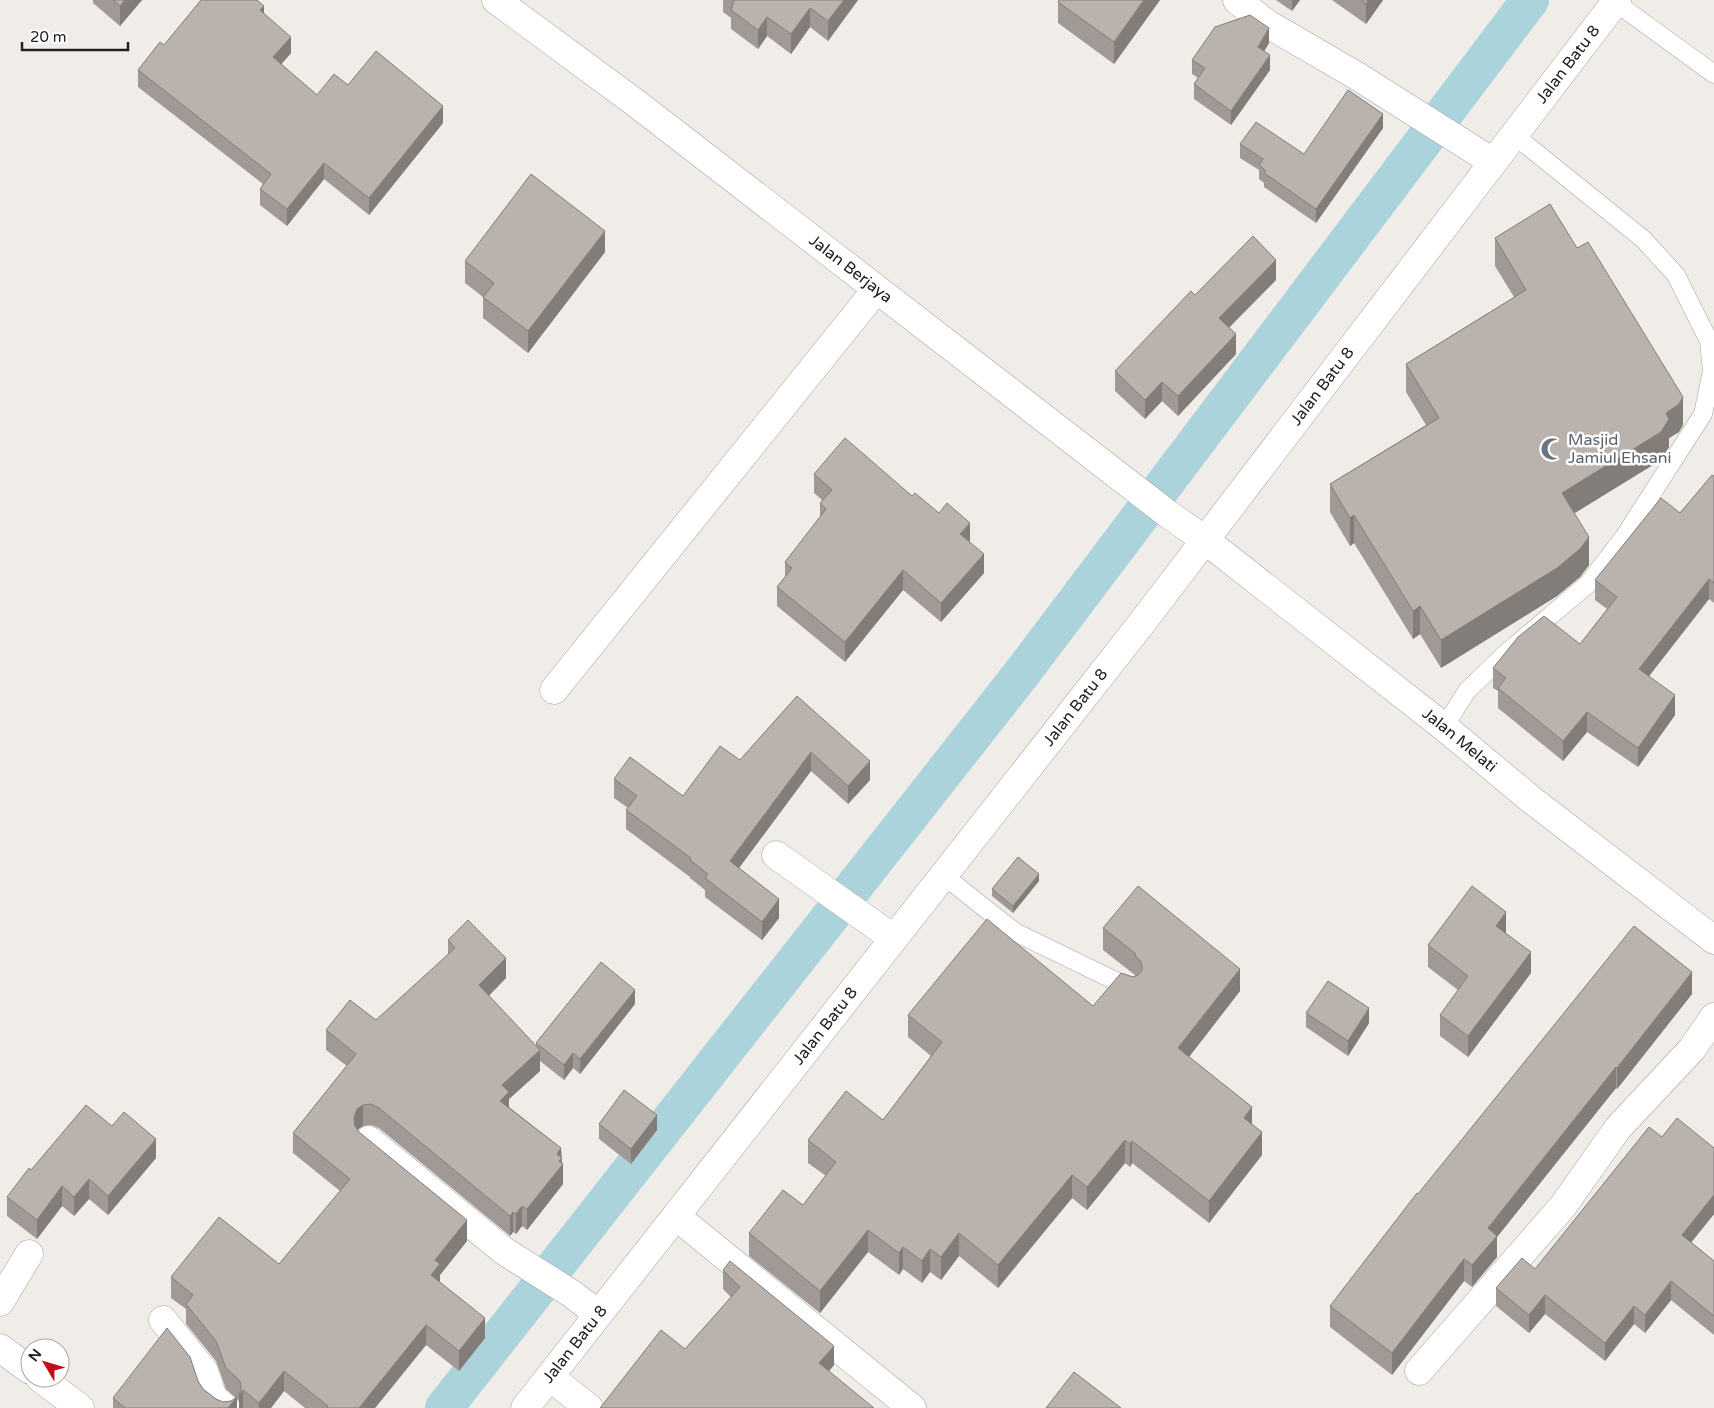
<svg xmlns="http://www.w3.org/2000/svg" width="1714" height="1408" font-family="'Varela Round',sans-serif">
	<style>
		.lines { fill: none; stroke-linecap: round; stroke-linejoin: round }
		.canal { stroke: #abd3db; stroke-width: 38 }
		.service-casing { stroke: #a4a4a4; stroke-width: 19 }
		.minor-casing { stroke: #a4a4a4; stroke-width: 29 }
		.tertiary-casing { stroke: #a4a4a4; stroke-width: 29 }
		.service { stroke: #fff; stroke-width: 18 }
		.minor { stroke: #fff; stroke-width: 28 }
		.tertiary { stroke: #fff; stroke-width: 28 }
		.wall { fill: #a09995 }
		.shaded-wall { fill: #827d79 }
		.building { fill: #bab2ad; stroke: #827d79 }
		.labels { text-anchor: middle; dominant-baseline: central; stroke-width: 5; stroke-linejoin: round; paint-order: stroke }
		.street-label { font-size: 16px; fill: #202020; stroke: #fff }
		.worship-label { font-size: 16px; fill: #5b616d; stroke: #fff; text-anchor: start }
	</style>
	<rect width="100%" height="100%" fill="#f0ede8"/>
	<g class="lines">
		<path class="canal" d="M444 1408 1022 673 1530 0"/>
		<defs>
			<path id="service" d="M1615 2 1714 74
				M1444 727 1467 691 1505 654 1588 584 1624 537 1703 414 1712 371 1709 341 1676 275 1643 239 1514 135
				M943 875 1015 932 1132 989"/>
			<g id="minor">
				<path id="s1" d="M496 0 637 104 1168 514 1205 540 1444 727 1533 801 1714 940"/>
				<path d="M1237 0 1266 23 1357 76 1493 162"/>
				<path d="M554 690 876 290"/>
				<path d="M776 855 893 938"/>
				<path d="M369 1140 504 1251 572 1294 598 1314"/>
				<path d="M677 1217 912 1408"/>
				<path d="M0 1302 29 1254"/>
				<path d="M163 1320 204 1371 213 1398 226 1408"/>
				<path d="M0 1348 30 1370"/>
				<path d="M1419 1371 1563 1206 1618 1128 1692 1049 1714 1017"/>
				<path d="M550 1377 589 1408"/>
				<path d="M40 1378 80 1408"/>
			</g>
			<g id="tertiary">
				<path id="s2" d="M525 1408 1141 624 1617 0"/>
			</g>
		</defs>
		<use href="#service" class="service-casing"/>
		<use href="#minor" class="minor-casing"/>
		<use href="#tertiary" class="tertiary-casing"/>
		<use href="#service" class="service"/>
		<use href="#minor" class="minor"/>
		<use href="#tertiary" class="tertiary"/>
	</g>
	<path class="wall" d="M93 0H142L120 26 93 3Z
		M723 0H858L828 41 810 27 791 54 767 36 758 49 731 29V18L723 12Z
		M1160 0 1114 64 1058 23V2Z
		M1276 0H1300L1292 11Z
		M1332 0H1383L1366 24Z
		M264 13 291 53 281 64 317 95 348 85 443 123 369 215 324 179 287 226 260 205V189L263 184 138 87V70L164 45Z
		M1269 43 1264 51 1270 70 1231 125 1194 99V84L1198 78 1192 74V60Z
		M1383 128 1316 223 1264 187V183L1259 179V170L1240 158V144L1304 154Z
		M1495 238 1683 425 1679 432 1669 438V447L1661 460 1574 513 1589 565 1580 577 1557 596 1441 668 1420 634 1413 639 1354 543 1350 546 1330 512V484L1426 425 1406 392V364L1514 297 1495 266Z
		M605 252 528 353 483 318V297L465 283V261Z
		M1276 280 1229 327 1236 354 1178 416 1162 401 1145 419 1115 391V371L1195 295Z
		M814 474 912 496 970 542 984 573 941 622 903 590 845 662 777 606V587L785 577V562L820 518V503L822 500 814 493Z
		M1714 476V603L1709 599 1649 676 1675 715 1638 767 1587 732 1563 761 1498 708V691L1493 688V668L1580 644 1607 609 1595 600V580L1680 513Z
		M797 696 870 780 848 804 811 771 739 868 779 918 762 940 705 897V890L690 878V877L626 829V810L628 808 614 798V779L683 796 740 760Z
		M1039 881 1013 913 992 896V889Z
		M1103 928 1240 991 1189 1057 1252 1125 1262 1155 1209 1223 1132 1163 1130 1167 1125 1163 1087 1210 1072 1198 998 1288 959 1256 941 1280 930 1272 922 1283 903 1269 899 1275 868 1252 820 1313 749 1256V1233L803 1205 826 1176 808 1163V1140L883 1120 931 1056 908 1037V1015L1093 1006 1135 977V975L1103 950Z
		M1506 933 1531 973 1468 1057 1440 1036V1015L1458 990 1428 967V945Z
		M448 940 506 978 489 996 536 1046V1043L635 1004 580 1074 573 1068 564 1080 540 1061V1071L509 1099V1107L561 1148 563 1184 527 1230 522 1226 516 1234 513 1232 510 1236 379 1128 371 1125 363 1126 357 1130 467 1241 440 1275V1282L485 1338 459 1371 426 1345 375 1408H305L284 1391 271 1408H239V1401L237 1398V1408H113V1398L198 1381 203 1389 216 1399 223 1402 231 1401 236 1398 226 1389 216 1361 186 1324V1309L171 1298V1277L279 1264 340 1191 293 1153V1133L347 1066 326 1050V1030L376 1020 448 955Z
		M1692 994 1617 1089 1616 1088 1497 1237V1257L1472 1287 1464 1281 1392 1375 1330 1327V1306L1418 1194Z
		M1306 1013 1369 1023 1348 1056 1306 1027Z
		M599 1124 657 1130 631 1164 599 1139Z
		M112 1126 156 1158 108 1215 89 1199 74 1216 62 1206 37 1239 7 1216V1197L31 1170Z
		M1662 1137 1714 1148V1214L1691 1242 1714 1261V1335L1671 1300 1645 1333 1634 1324 1605 1361 1545 1314 1529 1333 1496 1306V1288L1535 1269Z
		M723 1270 834 1365 829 1371 685 1349 731 1297 723 1289Z"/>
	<path class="shaded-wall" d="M125 0H142L120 26V6Z
		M844 0H858L828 41V21Z
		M1144 0H1160L1114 64V42Z
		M1292 0H1300L1292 11Z
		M1368 0H1383L1366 24V4Z
		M264 6V22L260 10Z
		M810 8V27L791 54V34Z
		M767 17V36L758 49V30Z
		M1269 28V43L1258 62V47Z
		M291 37V53L273 74V57Z
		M1270 55V70L1231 125V111Z
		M443 106V123L369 215V198Z
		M1383 114V128L1316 223V209Z
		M324 163V179L287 226V209Z
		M605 231V252L528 353V331Z
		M1276 260V280L1219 338V318Z
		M1236 334V354L1178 416V396Z
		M1162 382V401L1145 419V400Z
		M1683 397V425L1679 432 1669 438V447L1661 460 1562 521V493L1666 413Z
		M1354 515V543L1350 546V518Z
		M970 523V542L960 534Z
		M1589 537V565L1580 577 1557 596 1441 668V640Z
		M984 554V573L941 622V603Z
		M903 570V590L845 662V642Z
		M1709 579V599L1639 689V669Z
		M1420 606V634L1413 639V611Z
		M1675 695V715L1638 767V748Z
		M1587 712V732L1563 761V741Z
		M811 752V771L730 880V861Z
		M870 761V780L848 804V786Z
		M1039 874V881L1013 913V906Z
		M779 899V918L762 940V922Z
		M1506 912V934L1496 926Z
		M1531 952V973L1468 1057V1036Z
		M506 958V978L479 1005V985Z
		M1240 969V991L1178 1071V1048Z
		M1692 972V994L1617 1089V1068Z
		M635 990V1004L580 1074V1059Z
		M1369 1008V1023L1348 1056V1041Z
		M540 1050V1071L509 1099V1113L500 1101 502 1085Z
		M573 1053V1068L564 1080V1065Z
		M1616 1067V1088L1497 1237V1257L1472 1287V1265L1488 1228Z
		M363 1105V1126L357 1130 354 1138V1118L357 1109Z
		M1252 1107V1129L1244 1118Z
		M657 1115V1130L631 1164V1149Z
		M1262 1132V1155L1209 1223V1201Z
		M156 1139V1158L108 1215V1196Z
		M1125 1140V1163L1087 1210V1187Z
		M1132 1141V1163L1130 1167V1144Z
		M561 1148 562 1165 563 1164V1184L527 1230V1209L557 1154Z
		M1072 1175V1198L998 1288V1265Z
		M89 1179V1199L74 1216V1197Z
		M62 1186V1206L37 1239V1220Z
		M1714 1195V1214L1682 1254V1235Z
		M522 1206V1226L516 1234V1214Z
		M513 1212V1232L510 1236V1216Z
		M467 1220V1241L440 1275V1284L431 1275 435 1260Z
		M868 1230V1252L820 1313V1291Z
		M959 1233V1256L941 1280V1257Z
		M903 1247V1269L899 1275V1253Z
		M930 1249V1272L922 1283V1261Z
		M1464 1259V1281L1392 1375V1353Z
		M1671 1281V1300L1645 1333V1315Z
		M1545 1295V1314L1529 1333V1315Z
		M1634 1306V1324L1605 1361V1343Z
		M485 1318V1338L459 1371V1351Z
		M426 1325V1345L375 1408H359Z
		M834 1346V1365L819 1383V1363Z
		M284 1371V1391L271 1408H259V1403Z
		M243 1390V1408H239V1395Z
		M237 1397V1408H228Z"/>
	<path class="building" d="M113 0H125L120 6Z
		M201 0H257L264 6 260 10 291 37 273 57 317 95 334 74 348 85 376 51 443 106 369 198 324 163 287 209 260 189 271 174 138 70 160 42 164 45Z
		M733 0H844L828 21 810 8 791 34 767 17 758 30 731 10 734 1Z
		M1059 0H1144L1114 42 1058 2Z
		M1361 0H1368L1366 4Z
		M1250 15 1269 28 1258 47 1270 55 1231 111 1194 84 1205 68 1192 60 1215 27Z
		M1348 90 1383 114 1316 209 1264 173 1266 171 1259 165 1263 159 1240 144 1256 122 1304 154Z
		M531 174 605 231 528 331 483 297 494 283 465 261Z
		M1550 204 1577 248 1588 242 1683 397 1679 404 1666 413 1669 419 1661 432 1562 493 1589 537 1580 549 1557 568 1441 640 1420 606 1413 611 1354 515 1350 518 1330 484 1439 418 1406 364 1526 290 1495 238Z
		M1253 236 1276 260 1219 318 1236 334 1178 396 1162 382 1145 400 1115 371 1191 291 1195 295Z
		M845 438 912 496 915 493 939 513 947 503 970 523 960 534 984 554 941 603 903 570 845 642 777 587 792 568 785 562 826 509 820 503 832 490 814 474Z
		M1712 475 1714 476V583L1709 579 1639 669 1675 695 1638 748 1587 712 1563 741 1498 688 1506 678 1493 668 1518 637 1544 616 1580 644 1617 597 1595 580 1661 498 1680 513Z
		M797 696 870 761 848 786 811 752 730 861 779 899 762 922 705 878 708 874 690 860 691 858 626 810 637 796 614 779 630 757 683 796 720 746 740 760Z
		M1018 857 1039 874 1013 906 992 889Z
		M1138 886 1240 969 1178 1048 1252 1107 1244 1118 1262 1132 1209 1201 1132 1141 1130 1144 1125 1140 1087 1187 1072 1175 998 1265 959 1233 941 1257 930 1249 922 1261 903 1247 899 1253 868 1230 820 1291 749 1233 783 1190 803 1205 836 1162 808 1140 846 1091 883 1120 942 1042 908 1015 987 919 1093 1006 1121 973 1133 977 1138 975 1142 971V965L1140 960 1135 956 1136 954 1103 928Z
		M1472 886 1506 912 1496 926 1531 952 1468 1036 1440 1015 1468 976 1428 945Z
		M468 920 506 958 479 985 540 1050 502 1085 509 1092 500 1101 561 1148 557 1154 562 1158 559 1161 563 1164 527 1209 522 1206 516 1214 513 1212 510 1216 379 1108 371 1104 363 1105 357 1109 354 1118 355 1126 359 1132 467 1220 435 1260 440 1264 431 1275 485 1318 459 1351 426 1325 359 1408H327L328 1406 284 1371 259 1403 243 1390 239 1395 241 1389 240 1381 226 1368 216 1341 186 1304 193 1295 171 1277 219 1217 279 1264 350 1179 293 1133 356 1054 326 1030 350 1000 376 1020 455 948 448 940Z
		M1634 926 1692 972 1617 1068 1616 1067 1488 1228 1497 1236 1472 1265 1464 1259 1392 1353 1330 1306 1417 1193 1418 1194Z
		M601 962 635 990 580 1059 573 1053 564 1065 536 1043Z
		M1328 981 1369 1008 1348 1041 1306 1013Z
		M624 1090 657 1115 631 1149 599 1124Z
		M86 1105 112 1126 124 1112 156 1139 108 1196 89 1179 74 1197 62 1186 37 1220 7 1197 29 1168 31 1170Z
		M1677 1118 1714 1148V1195L1682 1235 1714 1261V1316L1671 1281 1645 1315 1634 1306 1605 1343 1545 1295 1529 1315 1496 1288 1522 1258 1535 1269 1649 1127 1662 1137Z
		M730 1261 834 1346 819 1363 874 1408H600L661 1330 685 1349 740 1287 723 1270Z
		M167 1328 190 1357 198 1381 203 1389 216 1399 223 1402 231 1401 237 1397 228 1408H125L113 1398Z
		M1074 1372 1121 1408H1046Z"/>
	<defs>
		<symbol id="mosque-bare" viewBox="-9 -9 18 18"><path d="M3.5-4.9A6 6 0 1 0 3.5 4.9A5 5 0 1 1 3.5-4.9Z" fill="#6b7280" stroke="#fff" stroke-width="2.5" paint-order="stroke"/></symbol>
	</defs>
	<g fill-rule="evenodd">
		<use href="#mosque-bare" x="1536" y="433" width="32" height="32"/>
	</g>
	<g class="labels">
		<g class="street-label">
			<text stroke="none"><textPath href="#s2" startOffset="1701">Jalan Batu 8</textPath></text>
			<text stroke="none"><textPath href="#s1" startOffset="445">Jalan Berjaya</textPath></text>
			<text stroke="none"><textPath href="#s2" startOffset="1296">Jalan Batu 8</textPath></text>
			<text stroke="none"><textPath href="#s2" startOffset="891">Jalan Batu 8</textPath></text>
			<text stroke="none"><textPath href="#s1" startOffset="1215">Jalan Melati</textPath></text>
			<text stroke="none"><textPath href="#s2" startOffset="486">Jalan Batu 8</textPath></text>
			<text stroke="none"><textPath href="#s2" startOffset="81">Jalan Batu 8</textPath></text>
		</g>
		<g class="worship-label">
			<text x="1568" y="440">Masjid<tspan x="1568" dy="18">Jamiul Ehsani</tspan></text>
		</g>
	</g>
	<g transform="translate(45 1363) rotate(308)"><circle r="24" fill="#ffffff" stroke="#a6a6a6"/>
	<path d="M0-4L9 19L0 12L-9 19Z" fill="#c50c18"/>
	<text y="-8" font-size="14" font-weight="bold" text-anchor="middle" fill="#202020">N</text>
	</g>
	<path d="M22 42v8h106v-8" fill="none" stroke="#202020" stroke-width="2.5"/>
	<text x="30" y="42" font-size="15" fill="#202020" stroke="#ffffff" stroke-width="4" paint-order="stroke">20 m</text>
</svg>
